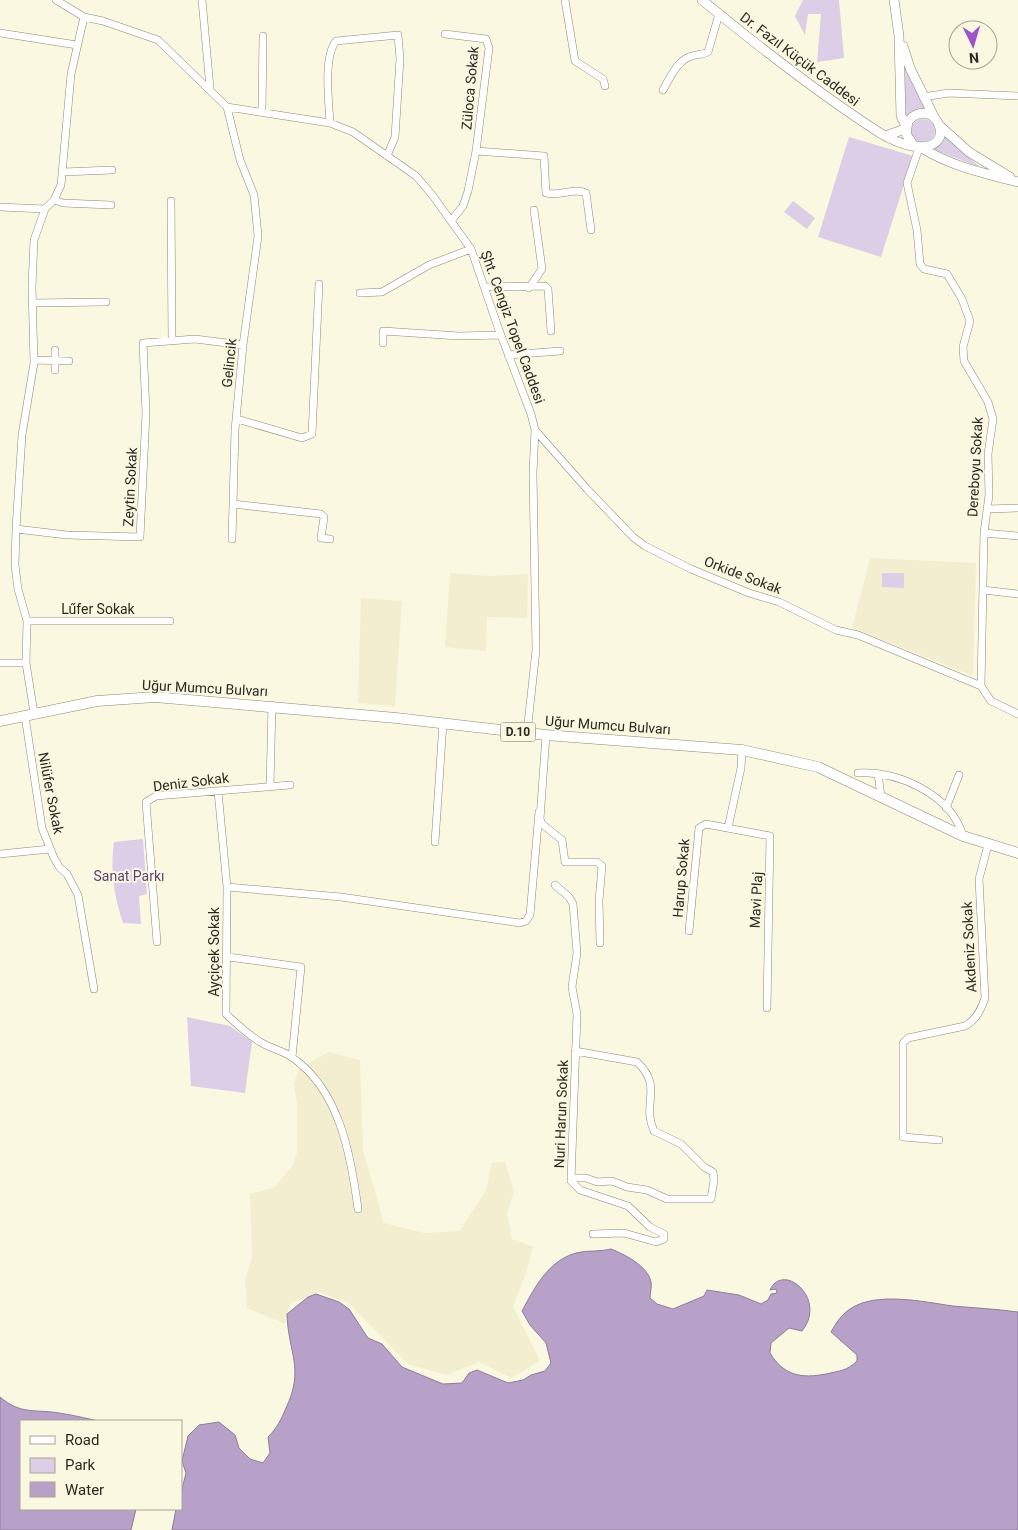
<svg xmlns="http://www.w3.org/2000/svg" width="1018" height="1530" font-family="Roboto,sans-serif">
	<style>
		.built { fill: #f2eecf }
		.green { fill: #dccee7 }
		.water { fill: #b7a1c8; stroke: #8d7d96 }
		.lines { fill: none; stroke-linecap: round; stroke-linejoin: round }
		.minor-casing { stroke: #8b8874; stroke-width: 8 }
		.tertiary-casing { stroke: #8b8874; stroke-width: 10 }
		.primary-casing { stroke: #8b8874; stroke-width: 11 }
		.minor { stroke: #fff; stroke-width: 7 }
		.tertiary { stroke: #fff; stroke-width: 9 }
		.primary { stroke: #fff; stroke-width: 10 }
		.labels { text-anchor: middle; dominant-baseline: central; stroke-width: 4; stroke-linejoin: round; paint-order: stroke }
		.shield { fill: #fbf8e1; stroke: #69675a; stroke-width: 1 }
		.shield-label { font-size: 12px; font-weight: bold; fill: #2a2920 }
		.street-label { font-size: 14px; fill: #2a2920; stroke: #fbf8e1 }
		.park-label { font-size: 14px; fill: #604175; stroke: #fbf8e1 }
	</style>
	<rect width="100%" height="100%" fill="#fbf8e1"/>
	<path class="built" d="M870 558 976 563 973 676 852 628Z
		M450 573 489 576 528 574 527 618 487 617 486 651 445 647Z
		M361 598 402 601 395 706 358 703Z
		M329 1052 360 1060 363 1150 384 1223 424 1233 460 1231 486 1190 492 1163 505 1162 514 1191 507 1213 512 1239 533 1247 527 1270 513 1307 540 1361 511 1378 479 1362 446 1375 408 1364 350 1304 319 1292 290 1304 285 1324 247 1308 245 1278 252 1258 250 1194 274 1188 293 1165 297 1152V1105L294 1083 299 1068Z"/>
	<path class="green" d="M803 0H839L844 58 817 62 821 14H808L805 35 795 16Z
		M904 65 926 109 916 110 906 116Z
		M911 131a12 12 0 1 1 24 0a12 12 0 1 1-24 0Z
		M944 136 980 167 934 150Z
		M849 137 913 156 881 257 818 237Z
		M793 201 815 218 807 229 784 212Z
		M882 573H904V588L882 587Z
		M143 839 147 894 139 896 141 924 123 923C114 896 110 870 114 842Z
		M187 1017 230 1026 252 1042 245 1093 191 1086Z"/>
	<path class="water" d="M611 1249C624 1254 648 1266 651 1282 652 1286 650 1294 650 1298L657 1304 673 1309 704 1296 707 1290 739 1295 761 1304 768 1300 771 1294 777 1293 776 1289 770 1290C783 1261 828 1299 802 1331L789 1328 771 1343 770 1353C783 1375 801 1379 826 1374 839 1371 847 1371 857 1361V1355L831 1332C836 1323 841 1315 850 1309 876 1291 924 1302 953 1306 975 1308 996 1309 1018 1312V1530H172L176 1509H181V1493L186 1473 182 1461 188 1436 199 1425 219 1422 235 1435 239 1448 250 1459 263 1463 270 1453 268 1437C277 1428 281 1420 286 1408 305 1368 288 1353 287 1314L308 1297 316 1294 339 1302 349 1309 368 1338 382 1344 402 1367 443 1384 462 1383 469 1373 477 1370 508 1383 523 1380 531 1375 545 1371 551 1363 546 1343 530 1325 522 1311C535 1287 548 1261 576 1253 587 1250 600 1252 611 1249Z
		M0 1397C21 1415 35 1409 59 1413 72 1415 86 1418 98 1421H21V1509H136L131 1530H0Z"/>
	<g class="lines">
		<defs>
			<path id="minor" d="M202 0 210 88
				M565 0 575 61 603 79 605 86
				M84 17 103 21 158 40 227 107 330 123 353 132 416 176 433 196 471 249 499 330 531 414 535 430 533 473 536 650 527 733
				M0 33 77 45
				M445 34 486 39 489 48 476 151 468 191 463 206 451 221
				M663 90C670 78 678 59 692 56 698 54 702 55 708 52L719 14
				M923 97 949 93 1018 96
				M227 107 240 160 254 195 258 236 243 345 235 430 233 504 321 514 324 517 321 538 330 539
				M262 111 263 36
				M330 123C329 103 323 57 336 41L398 35 400 59 395 137 387 156
				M919 148 907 183 917 230 920 264 924 269 947 274 962 299 970 321 963 347 964 361 988 402 993 419 988 454 989 495 984 533 981 686 991 701 1018 714
				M476 151 544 156 546 193C559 197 573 187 586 193L591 230
				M63 172 112 170
				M54 200 63 203 111 205
				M171 201 172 340
				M0 207 45 209
				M485 287 545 286 548 289 551 331
				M529 288 542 269 534 210
				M360 293 382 292 429 265 471 249
				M32 303 106 302
				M383 343V331L459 336 501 335
				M508 355 560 351
				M34 360 69 361
				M55 370V350
				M237 419 302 438 312 434 319 284
				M535 430 587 489 633 537 645 546 691 569 749 593 779 602 836 630 858 635 981 686
				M987 509 1018 508
				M16 529 67 535 140 537 146 413 143 343 195 339 243 345
				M984 533 1018 536
				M232 539 233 504
				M983 590 1018 594
				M27 621H170
				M0 663H26
				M34 713 26 663 27 621 18 589 15 565 16 529 22 435 34 363 32 287 34 240 45 209 54 200 61 185 71 74 84 17 56 0
				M25 716 42 828 54 858 60 868 67 874 78 895 94 989
				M546 735 540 819 542 824 562 840 565 862H597L602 866 599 901 600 943
				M858 773C898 771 951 794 963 836
				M878 774 881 796
				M270 786 272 705
				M218 791 227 887 226 1014C237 1024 249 1036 262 1043 272 1049 284 1051 293 1058 340 1091 351 1156 358 1209
				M946 808 959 775
				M728 828 741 768 742 750
				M435 842 443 723
				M0 854 50 849
				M555 885 569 897 573 904 577 953 572 987 577 1014 571 1181 580 1190 628 1206 650 1227 664 1234V1239L656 1242 624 1233 593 1234
				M227 887 341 897 520 923 526 921 530 915 539 812
				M689 931 699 828 706 824 770 836 767 1008
				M157 942 146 802 156 796 290 785
				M228 957 301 967 292 1057
				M939 1140 903 1137V1043L908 1038 965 1026C976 1020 981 1010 985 998L979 879 988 845
				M571 1178H586L597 1182 612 1181 627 1187 647 1190 667 1199H711L714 1180 713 1172 704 1167 681 1144 654 1131C641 1103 664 1087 637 1062L575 1051"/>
			<path id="tertiary" d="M702 0C759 47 818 93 880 133 890 139 900 144 912 146 963 154 935 92 908 121L906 134 914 146
				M894 0 899 36 901 116 906 126
				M903 46 910 68 934 117
				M940 126 969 152 1010 177
				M885 136 905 129
				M922 148C950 166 987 174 1018 182"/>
			<path id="primary" d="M0 721 97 701 155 697 396 718 546 735 742 750 818 767 963 836 1018 853"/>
		</defs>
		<use href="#minor" class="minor-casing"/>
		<use href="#tertiary" class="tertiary-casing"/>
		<use href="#primary" class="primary-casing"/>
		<use href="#minor" class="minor"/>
		<use href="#tertiary" class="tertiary"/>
		<use href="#primary" class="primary"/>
	</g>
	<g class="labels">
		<rect class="shield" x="500.5" y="722.5" width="35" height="19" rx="4"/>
		<g class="shield-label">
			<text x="518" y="732">D.10</text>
		</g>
		<g class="street-label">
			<text transform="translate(800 59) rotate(37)">Dr. Fazıl Küçük Caddesi</text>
			<text transform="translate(470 88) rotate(-85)">Züloca Sokak</text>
			<text transform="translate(513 327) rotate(70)">Şht. Cengiz Topel Caddesi</text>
			<text transform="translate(229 363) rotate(-84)">Gelincik</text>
			<text transform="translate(975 467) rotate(-87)">Dereboyu Sokak</text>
			<text transform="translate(130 487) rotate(-87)">Zeytin Sokak</text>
			<text transform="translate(743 575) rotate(21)">Orkide Sokak</text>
			<text x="98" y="609">Lűfer Sokak</text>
			<text transform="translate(205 688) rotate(3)">Uğur Mumcu Bulvarı</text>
			<text transform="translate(608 725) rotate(4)">Uğur Mumcu Bulvarı</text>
			<text transform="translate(191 782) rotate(-7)">Deniz Sokak</text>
			<text transform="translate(51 793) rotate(79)">Nilüfer Sokak</text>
			<text transform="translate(681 878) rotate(-85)">Harup Sokak</text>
			<text transform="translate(756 900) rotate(-87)">Mavi Plaj</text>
			<text transform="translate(969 947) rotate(-93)">Akdeniz Sokak</text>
			<text transform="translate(214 952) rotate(-90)">Ayçiçek Sokak</text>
			<text transform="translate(561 1114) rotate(-88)">Nuri Harun Sokak</text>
		</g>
		<g class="park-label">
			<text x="129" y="876">Sanat Parkı</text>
		</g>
	</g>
	<rect x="20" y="1420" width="162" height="90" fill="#fbf8e1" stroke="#a7a594"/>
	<rect x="30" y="1436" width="25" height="8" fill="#ffffff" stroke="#a7a594"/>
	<text x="65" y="1445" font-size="15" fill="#2a2920">Road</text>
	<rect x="30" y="1458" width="25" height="15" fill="#dccee7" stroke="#a7a594"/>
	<text x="65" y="1470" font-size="15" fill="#2a2920">Park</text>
	<rect x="30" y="1482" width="25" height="15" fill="#b7a1c8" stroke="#a7a594"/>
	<text x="65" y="1495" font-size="15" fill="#2a2920">Water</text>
	<g transform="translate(973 45) rotate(175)"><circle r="24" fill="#fbf8e1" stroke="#a7a594"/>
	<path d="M0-4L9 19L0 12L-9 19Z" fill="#9c54c8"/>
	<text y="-8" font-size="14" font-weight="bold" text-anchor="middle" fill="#2a2920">N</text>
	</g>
</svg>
